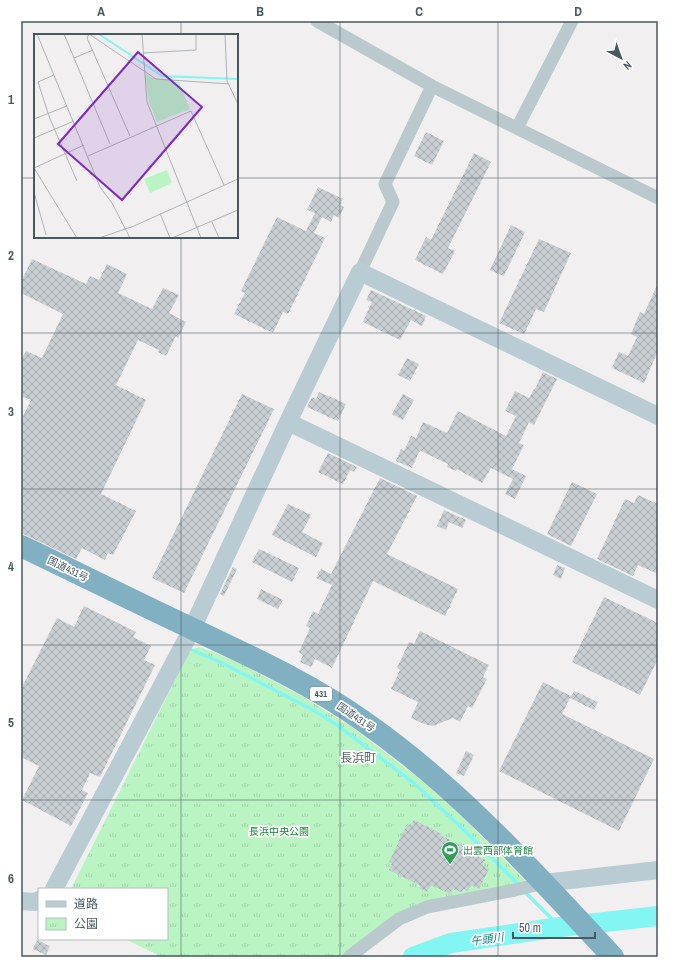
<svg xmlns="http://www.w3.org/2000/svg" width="679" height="978" font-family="'Archivo Narrow','Noto Sans JP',sans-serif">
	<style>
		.park { fill: url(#park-tufts) }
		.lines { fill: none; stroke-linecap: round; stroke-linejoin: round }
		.stream { stroke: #83f5f3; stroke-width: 3.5 }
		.river { stroke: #83f5f3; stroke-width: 20 }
		.building { fill: url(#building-cross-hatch) }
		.street { stroke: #bac9ce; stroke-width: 13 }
		.secondary { stroke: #b9ccd3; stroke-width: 18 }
		.highway { stroke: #82b0c3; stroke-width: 22 }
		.grid { fill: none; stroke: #46595f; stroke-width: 1; stroke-opacity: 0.55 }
		.labels { text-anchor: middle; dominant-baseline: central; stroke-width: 3.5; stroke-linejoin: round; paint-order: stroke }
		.shield { fill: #fff; stroke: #7e8b8f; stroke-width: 1 }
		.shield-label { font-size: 9px; font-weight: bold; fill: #46595f }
		.street-label { font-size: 10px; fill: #46595f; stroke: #fff }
		.park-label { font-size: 10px; fill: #0e8930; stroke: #fff }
		.leisure-label { font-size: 10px; fill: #27864d; stroke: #fff; text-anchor: start }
		.water-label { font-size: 11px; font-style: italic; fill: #067e7c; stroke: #fff }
		.quarter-label { font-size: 12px; fill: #5b6265; stroke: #fff }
		.inset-river { fill: none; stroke: #83f5f3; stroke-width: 2 }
		.inset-road { fill: none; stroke: #adb3b6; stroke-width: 1 }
		.view { fill: #7b2cbf; fill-opacity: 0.15; stroke: #7b2cbf; stroke-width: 2 }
		.inset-edge { fill: none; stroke: #46595f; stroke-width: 2 }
		.neatline { fill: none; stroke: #46595f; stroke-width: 1.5 }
		.grid-label { font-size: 13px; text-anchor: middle; font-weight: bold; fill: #46595f }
	</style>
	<defs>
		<pattern id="park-tufts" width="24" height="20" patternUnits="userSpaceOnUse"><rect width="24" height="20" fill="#baf4c3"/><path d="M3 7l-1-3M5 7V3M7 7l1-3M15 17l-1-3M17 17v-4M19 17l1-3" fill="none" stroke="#a1d3aa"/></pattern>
		<pattern id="building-cross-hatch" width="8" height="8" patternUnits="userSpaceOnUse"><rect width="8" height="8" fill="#c9ced3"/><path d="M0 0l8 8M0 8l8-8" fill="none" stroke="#a5aaae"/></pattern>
	</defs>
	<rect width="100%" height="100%" fill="#f2eff0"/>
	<path class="park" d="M200 647 233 660 300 695 352 727 421 780 463 817 525 881V885L422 902 411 907 372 933 339 957H162L125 939H167V889H71L188 654 195 648Z"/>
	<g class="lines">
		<path class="stream" d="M192 650 222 663 315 711 337 725 415 784 464 830 519 885
			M525 892 560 927"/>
		<path class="river" d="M413 957 451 943 560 927 658 916"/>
	</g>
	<path class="building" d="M426 132 444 141 432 165 414 156Z
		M474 153 491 162 448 248 455 251 443 274 415 260 426 237 431 240Z
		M318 187 343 199 340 205 344 207 339 218 334 215 331 222 322 217 314 233 325 238 288 314 283 312 273 333 234 314 245 293 241 291 277 217 306 231 315 213 307 210Z
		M511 225 525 232 504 276 490 270Z
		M539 239 571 253 544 312 536 309 524 334 499 323Z
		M32 259 86 284 90 276 99 280 107 264 127 274 118 293 152 309 163 288 179 295 169 313 186 322 178 338 176 336 166 356 158 352 159 350 138 340 116 385 146 400 101 494 136 511 113 555 108 553 105 560 82 548 76 559 21 533V420L31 400 21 396V360L26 351 42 358 63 314 21 293V282Z
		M658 283V351L644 383 612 368 619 352 628 356 637 337 631 334 640 312 644 314Z
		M371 290 426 316 422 326 411 320 400 340 363 322 372 302 366 300Z
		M407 358 419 364 410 381 398 375Z
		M543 372 557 379 534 425 529 422 519 443 524 445 512 469 526 476 515 499 505 494 513 479 491 468 482 483 457 469 456 471 447 467 448 464 421 451 419 452 412 468 396 461 401 449 404 451 411 436 416 438 423 422 447 433 458 411 506 436 516 416 505 411 515 391 529 398 534 389H535Z
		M319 392 346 404 338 421 307 407 312 397 316 399Z
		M242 394 274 409 184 593 152 578Z
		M403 394 414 400 403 420 392 414Z
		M328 453 357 467 354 472 350 470 343 484 318 472Z
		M380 478 417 496 387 554 458 589 445 616 373 581 332 668 315 659 311 667 300 662 303 655 299 652 310 628 306 626 313 611 318 614 332 585 316 578 321 569 331 574Z
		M572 482 597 494 571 546 547 534Z
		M638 495 658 504V574L638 565 633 576 597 559 625 499 634 503Z
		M288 504 311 515 302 532 323 543 316 557 272 535Z
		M444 510 466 520 462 528 449 522 446 530 437 526Z
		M259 549 299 568 292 582 252 562Z
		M557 565 565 568 561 579 553 575Z
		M233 567 237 569 224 596 220 594Z
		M261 589 283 600 278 609 257 599Z
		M604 597 658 623V659L640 695 572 662Z
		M84 606 136 632 133 637 151 646 144 660 155 665 100 777 90 773 82 790 88 793 71 826 22 800 39 766 21 757V689L57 618 74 627Z
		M420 631 489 665 483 677 487 679 472 708 468 706 460 722 453 718 433 726 424 724 411 718 418 702 391 689 400 670 397 668 409 642 414 644Z
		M543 682 571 696 562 714 654 759 619 831 499 771Z
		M574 691 598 702 594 710 570 698Z
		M466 751 474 755 464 776 456 773Z
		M414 820 442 834 440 835 480 855 479 857 485 860 482 865 489 869 479 889 471 885 468 891 464 889 461 892 453 889 450 894 431 885 427 892 419 888 421 886 389 870 392 863 389 862 407 824 411 826Z
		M37 940 50 946 46 955 33 949Z"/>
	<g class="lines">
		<path class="street" d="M317 21 432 86 658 198
			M517 128 572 21
			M360 272 393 202 385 184 432 86
			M349 957 399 919 427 907 515 890 544 883"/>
		<path class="secondary" d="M288 422 658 600
			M544 883 658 870
			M54 889 192 629 288 422 360 272 658 416
			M21 901 35 902 39 900"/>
		<path class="highway" d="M21 546C78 573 135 602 193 629 251 657 310 683 363 721 458 787 535 873 613 957"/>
	</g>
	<path class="grid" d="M181 21V35M340 21V957M498 21V957M21 178H35M237 178H658M181 237V957M21 333H658M21 489H658M21 645H658M21 800H658"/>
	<defs>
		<symbol id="stadium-pin" viewBox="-11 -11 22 30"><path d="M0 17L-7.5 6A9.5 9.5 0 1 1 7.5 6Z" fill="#2e9e5b" stroke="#fff"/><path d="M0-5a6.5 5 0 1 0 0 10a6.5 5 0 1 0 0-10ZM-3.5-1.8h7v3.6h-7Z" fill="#fff"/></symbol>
	</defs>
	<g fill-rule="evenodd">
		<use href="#stadium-pin" x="440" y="840" width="20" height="27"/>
	</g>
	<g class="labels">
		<rect class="shield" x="310" y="687" width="22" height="14" rx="3"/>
		<g class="shield-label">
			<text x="321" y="694">431</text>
		</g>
		<g class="street-label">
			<text transform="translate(68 569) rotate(26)">国道431号</text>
			<text transform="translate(356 717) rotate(34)">国道431号</text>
		</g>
		<g class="park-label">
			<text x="279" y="831">長浜中央公園</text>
		</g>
		<g class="leisure-label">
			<text x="463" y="850">出雲西部体育館</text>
		</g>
		<g class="water-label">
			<text transform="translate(487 939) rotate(-8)">午頭川</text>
		</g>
		<g class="quarter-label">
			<text x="358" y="758">長浜町</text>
		</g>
	</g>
	<g transform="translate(34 34)">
		<rect width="204" height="204" fill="#f2eff0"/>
		<path d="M133 136 138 149 116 159 110 145Z" fill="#baf4c3"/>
		<path d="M111 39 119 44 145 48 156 75 123 88 115 68Z" fill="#baf4c3"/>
		<path class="inset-river" d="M65 0 128 42 204 45"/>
		<path class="inset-road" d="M3 0 66 153 78 169 96 204M30 0 76 110M55 0 122 45 195 50M55 0 53 4 96 102M108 0 113 68 167 204M191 0 193 47 204 70M109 19 162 16V0M40 24 59 16M20 41 4 48 16 85 43 147M0 85 33 72M0 104 40 87M54 122 157 77 190 151M0 134 43 204M0 134 50 111M0 158 12 201M126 179 136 204M178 188 185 204M65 204 100 192 204 145M138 204 204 176"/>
		<path class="view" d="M104 18 168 73 88 166 24 110Z"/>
		<rect width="204" height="204" class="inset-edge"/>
	</g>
	<rect width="679" height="978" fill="none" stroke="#ffffff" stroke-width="44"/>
	<rect x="38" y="888" width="130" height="52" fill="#ffffff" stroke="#b5bdbf"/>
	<rect x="46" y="901" width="20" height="6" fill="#b9ccd3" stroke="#b5bdbf"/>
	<text x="74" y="908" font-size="12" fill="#46595f">道路</text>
	<rect x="46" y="918" width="20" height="12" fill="url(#park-tufts)" stroke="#b5bdbf"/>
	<text x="74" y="928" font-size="12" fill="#46595f">公園</text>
	<g transform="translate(621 58) rotate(139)" stroke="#ffffff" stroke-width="3" paint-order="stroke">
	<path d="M0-3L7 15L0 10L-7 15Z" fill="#46595f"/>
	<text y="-6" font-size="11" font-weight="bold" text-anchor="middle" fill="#46595f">N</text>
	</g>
	<path d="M513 932v6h82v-6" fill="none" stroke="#46595f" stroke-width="2"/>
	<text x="519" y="932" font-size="12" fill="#46595f" stroke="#ffffff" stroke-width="3" paint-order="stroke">50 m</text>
	<rect x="22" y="22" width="635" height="934" class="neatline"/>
	<g class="grid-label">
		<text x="101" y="16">A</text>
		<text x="260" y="16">B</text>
		<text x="419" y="16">C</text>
		<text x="578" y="16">D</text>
		<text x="11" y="104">1</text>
		<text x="11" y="260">2</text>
		<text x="11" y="416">3</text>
		<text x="11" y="571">4</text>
		<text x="11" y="727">5</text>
		<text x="11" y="883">6</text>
	</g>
</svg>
